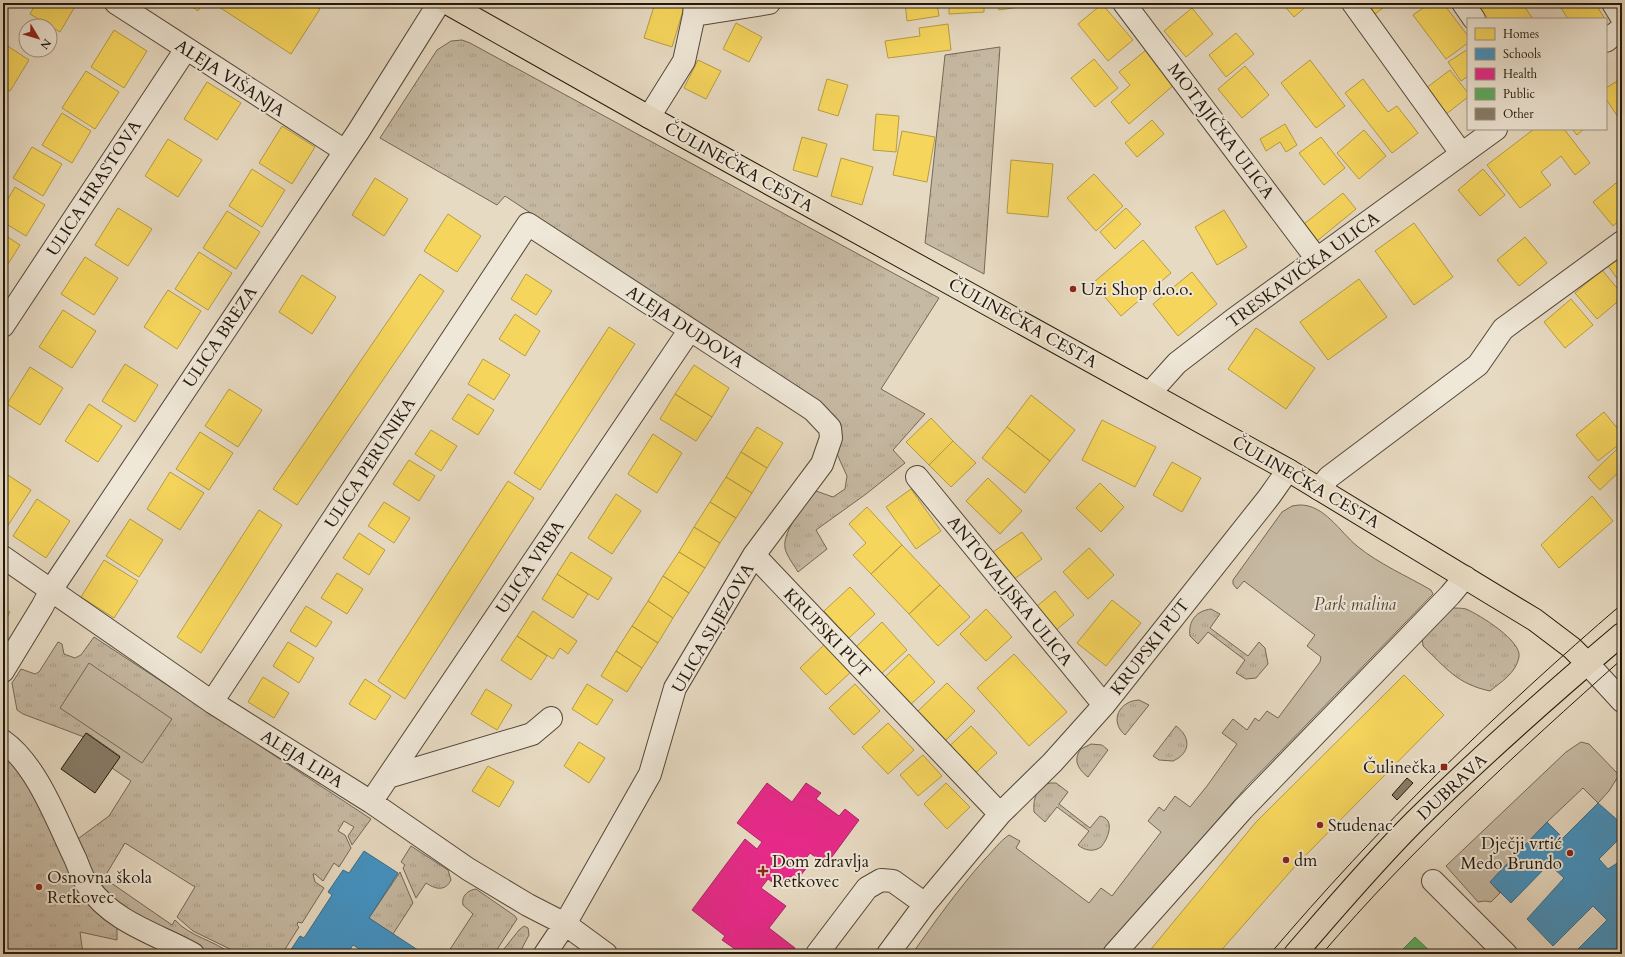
<svg xmlns="http://www.w3.org/2000/svg" width="1625" height="957" font-family="Cardo,serif">
	<style>
		.grass { fill: url(#grass-tufts); stroke: #746857 }
		.park { fill: #c6b9a3; stroke: #746857 }
		.homes { fill: #f6d55c; stroke: #b69c44 }
		.schools { fill: #4393c3; stroke: #396e8c }
		.health { fill: #e7298a; stroke: #ac2464 }
		.public { fill: #5aae61; stroke: #498147 }
		.building { fill: #887d6a; stroke: #22180b }
		.lines { fill: none; stroke-linecap: round; stroke-linejoin: round }
		.minor-casing { stroke: #534839; stroke-width: 24 }
		.major-casing { stroke: #22180b; stroke-width: 24 }
		.minor { stroke: #efe7d7; stroke-width: 22 }
		.major { stroke: #e7dac2; stroke-width: 22 }
		.tram { stroke: #22180b; stroke-width: 1 }
		.poi-dot { fill: #8f2418; stroke: #efe7d7; stroke-width: 1.5 }
		.labels { text-anchor: middle; dominant-baseline: central; stroke-width: 4; stroke-linejoin: round; paint-order: stroke }
		.street-label { font-size: 17px; fill: #22180b; stroke: #efe7d7 }
		.poi-label { font-size: 17px; fill: #22180b; stroke: #efe7d7; text-anchor: start }
		.park-label { font-size: 17px; font-style: italic; fill: #534839; stroke: #efe7d7 }
	</style>
	<defs>
		<pattern id="grass-tufts" width="24" height="20" patternUnits="userSpaceOnUse"><rect width="24" height="20" fill="#c6b9a3"/><path d="M3 7l-1-3M5 7V3M7 7l1-3M15 17l-1-3M17 17v-4M19 17l1-3" fill="none" stroke="#aa9e8b"/></pattern>
	</defs>
	<rect width="100%" height="100%" fill="#e7dac2"/>
	<filter id="stains"><feTurbulence type="fractalNoise" baseFrequency=".005" numOctaves="4"/><feColorMatrix values="0 0 0 0 .2 0 0 0 0 .09 0 0 0 0 .02 0 0 0 .5 -.17"/></filter>
	<radialGradient id="worn" r=".72"><stop offset=".6" stop-color="#630" stop-opacity="0"/><stop offset="1" stop-color="#630" stop-opacity=".3"/></radialGradient>
	<path class="grass" d="M462 40 470 43 939 298 881 389 925 414 893 450 905 463 866 494 816 530 827 549 798 572C794 565 786 555 785 548 782 531 806 503 816 491L833 497 845 489 847 476 837 454 841 435 794 387 505 196 497 205 380 138 437 50 451 41Z
		M1000 47 984 274 925 243 945 55Z
		M1451 608C1456 608 1462 608 1466 609 1480 615 1522 641 1519 657 1516 673 1501 682 1490 691 1457 684 1446 668 1423 646L1422 636Z
		M1211 609 1220 614 1210 628 1248 656 1259 642 1265 648 1268 664 1256 678 1246 679 1236 673 1245 660 1208 632 1198 644 1190 636C1188 621 1196 611 1211 609Z
		M94 637 371 819 352 845 348 836 354 827 344 821 338 831 345 835 351 848 339 867 334 863 323 881 315 874H313L315 882 324 888 302 923 298 922 297 925 299 927 282 954H240L193 931 177 917 195 887 125 843 104 878 172 925 175 920C190 937 214 940 231 954H202L102 893 75 841 109 816 131 781 112 768 120 756 87 733 84 737 23 714 17 710 12 683 21 669 35 674 39 672 58 642 62 644 64 654 75 658 81 655Z
		M1139 700 1149 705 1125 735C1109 721 1119 701 1139 700Z
		M1176 726C1191 737 1191 753 1173 761L1159 760 1153 756Z
		M1091 744 1102 745 1108 750 1088 777C1079 770 1072 760 1081 749Z
		M3 746 117 926V940L80 932 83 954H3Z
		M1050 783H1056L1068 792 1059 804 1090 828 1100 816C1116 819 1108 839 1101 847 1094 852 1085 851 1078 845L1089 831 1057 807 1045 822 1034 812C1033 799 1036 787 1050 783Z
		M411 846 448 870 451 880C445 892 435 889 426 883L416 898 403 868 405 865 401 862Z
		M400 872 413 903 393 934 369 918Z
		M476 889 515 916 517 919 494 954H447L473 914 463 905C461 896 468 890 476 889Z
		M524 926 528 928 529 935 519 954H500L519 930Z"/>
	<path class="park" d="M1299 505C1324 504 1340 532 1357 546 1379 564 1407 576 1431 590L1433 594 1247 786 1102 954H912C935 922 958 889 985 859 993 851 1000 841 1009 835L1020 841 1016 848 1089 903 1101 888 1112 896 1161 832 1148 821 1159 807 1164 811 1175 796 1190 807 1207 786 1237 744 1222 733 1233 719 1247 730 1255 718 1259 721 1267 711 1278 718 1320 662 1321 657 1307 646 1315 635 1244 581 1237 589 1233 584V580L1282 512 1292 506Z
		M89 663 172 719 142 763 60 708Z
		M1581 742 1589 744 1619 775 1609 791 1598 803 1583 788 1547 822 1490 882 1500 893 1491 902 1485 901 1478 902 1446 866 1566 752Z"/>
	<path class="homes" d="M36 3H77L60 32 30 14Z
		M187 3H203L198 11Z
		M213 3H311L320 9 291 54Z
		M655 3 685 4 672 47 644 38Z
		M905 3H937L939 16 907 21Z
		M949 3H984V12L949 14Z
		M998 3H1046L999 10Z
		M1282 3H1310L1294 17Z
		M1367 3H1389L1375 14Z
		M1410 3H1421L1413 8Z
		M1430 3H1443L1468 36V43L1446 59 1413 15Z
		M1483 3H1522L1533 19H1488L1479 6Z
		M1558 3H1595L1605 19H1568Z
		M1102 4 1133 40 1108 61 1078 24Z
		M1192 8 1213 34 1186 57 1164 31Z
		M736 23 762 37 749 62 723 49Z
		M948 24 951 50 888 58 885 41 920 36 919 28Z
		M114 30 147 51 124 88 91 67Z
		M1236 33 1254 54 1226 77 1209 55Z
		M3 43 29 60 10 91 3 87Z
		M1468 49V76L1461 81 1448 62Z
		M1146 50 1175 84 1129 124 1111 102 1130 85 1119 72Z
		M1094 59 1118 88 1095 107 1071 78Z
		M698 60 721 71 706 99 684 88Z
		M1310 60 1345 106 1316 128 1281 83Z
		M1245 66 1269 95 1242 118 1218 89Z
		M1450 70 1468 93V97L1441 118 1421 92Z
		M86 71 119 92 95 129 62 108Z
		M1622 78V123L1606 99V88Z
		M827 79 848 85 838 116 818 110Z
		M1363 79 1388 112 1397 106 1418 133 1392 153 1345 93Z
		M207 82 241 103 217 140 184 119Z
		M62 113 91 131 72 163 42 145Z
		M876 114 899 116 896 152 873 150Z
		M1152 120 1164 134 1137 157 1125 143Z
		M1285 124 1297 145 1286 152 1280 142 1266 151 1260 139Z
		M282 126 315 147 292 184 259 163Z
		M1534 129H1564L1590 163 1575 175 1561 156 1541 172 1551 185 1520 208 1487 165Z
		M1572 129H1584L1577 135Z
		M1364 130 1386 156 1359 179 1337 153Z
		M902 131 935 137 927 182 893 175Z
		M802 137 827 144 817 177 793 170Z
		M1321 137 1345 168 1324 185 1299 153Z
		M168 139 202 160 178 197 145 176Z
		M32 147 62 164 43 196 13 178Z
		M841 158 873 167 862 205 831 196Z
		M1011 160 1053 164 1048 217 1007 213Z
		M252 169 285 190 262 227 229 206Z
		M1483 169 1505 195 1480 216 1458 190Z
		M1094 174 1123 206 1096 231 1067 198Z
		M375 178 408 199 384 236 352 215Z
		M1621 179 1622 218 1613 226 1593 202Z
		M15 187 45 205 26 236 3 222V207Z
		M1343 193 1356 209 1317 241 1304 224Z
		M118 208 152 229 128 266 95 245Z
		M1126 208 1141 224 1115 249 1100 232Z
		M1224 210 1247 247 1217 265 1195 227Z
		M227 211 260 232 236 269 203 248Z
		M448 214 481 236 457 272 424 251Z
		M1414 223 1453 277 1414 305 1375 251Z
		M3 234 20 245 3 272Z
		M1525 237 1547 263 1519 286 1497 260Z
		M1143 240 1171 273 1121 316 1093 283Z
		M1622 251V283L1621 284 1606 263Z
		M199 252 232 273 208 310 175 289Z
		M85 257 118 278 94 315 61 294Z
		M1602 270 1622 294V298L1597 319 1575 293Z
		M1192 272 1217 304 1178 336 1153 304Z
		M420 274 444 291 297 505 273 489Z
		M526 274 552 291 536 315 511 299Z
		M302 275 336 297 312 334 279 312Z
		M1359 279 1387 317 1328 360 1300 322Z
		M168 290 201 311 177 349 144 327Z
		M1571 299 1593 325 1565 348 1544 322Z
		M63 310 96 331 72 368 39 347Z
		M515 314 540 331 525 356 499 339Z
		M609 327 635 344 540 490 514 473Z
		M1256 328 1315 368 1286 409 1228 369Z
		M483 359 510 375 494 400 468 384Z
		M125 364 158 385 135 422 102 401Z
		M694 365 729 388 712 417 675 394Z
		M30 367 63 388 40 425 7 404Z
		M229 389 262 410 238 447 205 426Z
		M468 394 494 410 478 435 452 419Z
		M675 394 712 417 696 441 660 419Z
		M1031 395 1075 430 1050 461 1007 427Z
		M89 404 122 426 98 462 65 441Z
		M1604 412 1622 434V442L1598 461 1576 435Z
		M931 418 953 441 929 465 906 442Z
		M1102 420 1156 447 1135 487 1082 460Z
		M757 427 783 443 767 468 741 452Z
		M1007 427 1050 461 1025 493 982 458Z
		M431 430 457 446 441 471 415 454Z
		M200 432 233 453 209 490 176 469Z
		M653 434 682 453 657 493 628 474Z
		M953 441 976 463 951 487 929 465Z
		M1617 449 1622 455V469L1600 490 1588 477Z
		M741 452 767 468 752 493 726 477Z
		M409 460 435 476 419 501 393 484Z
		M1172 462 1201 478 1182 512 1153 495Z
		M3 472 31 490 7 527 3 524Z
		M170 472 204 493 180 530 147 509Z
		M726 477 752 493 736 518 710 502Z
		M988 478 1022 511 1000 534 966 501Z
		M508 481 534 498 405 699 378 681Z
		M1100 483 1124 507 1101 532 1076 508Z
		M911 489 941 531 916 549 886 507Z
		M616 494 641 511 612 554 588 538Z
		M1592 496 1613 521 1559 568 1541 545Z
		M37 499 70 521 46 558 13 536Z
		M384 502 410 518 394 543 368 526Z
		M710 502 736 518 720 543 694 527Z
		M867 507 902 545 871 574 853 555 866 543 849 524Z
		M259 510 282 525 201 653 177 637Z
		M130 519 163 540 139 577 106 556Z
		M694 527 720 543 705 568 679 552Z
		M1022 532 1042 559 1010 582 990 554Z
		M359 533 385 550 369 575 343 558Z
		M902 545 940 585 909 614 871 574Z
		M1089 548 1114 575 1088 599 1063 572Z
		M571 552 612 578 598 600 557 574Z
		M679 552 705 568 689 593 663 576Z
		M104 560 138 581 114 618 81 597Z
		M337 573 363 589 347 614 321 598Z
		M557 574 588 594 573 618 542 599Z
		M663 576 689 593 673 618 648 601Z
		M940 585 970 617 938 646 909 614Z
		M850 587 875 614 849 638 824 611Z
		M1055 591 1074 615 1055 631 1036 607Z
		M1112 600 1141 623 1106 666 1077 643Z
		M648 601 673 618 658 643 632 626Z
		M306 606 332 622 316 647 290 631Z
		M3 608 10 612 3 624Z
		M986 609 1012 637 986 661 960 634Z
		M533 611 577 641 568 654 560 648 553 659 517 636Z
		M882 622 907 650 881 674 856 647Z
		M632 626 658 643 642 668 616 651Z
		M517 636 547 656 531 680 501 660Z
		M288 642 314 658 299 683 273 666Z
		M826 643 852 671 826 695 800 668Z
		M616 651 642 668 627 692 601 676Z
		M909 654 935 682 909 706 883 679Z
		M1014 654 1067 712 1029 746 977 688Z
		M1404 675 1444 715 1297 864 1218 954H1147L1256 822Z
		M263 677 289 693 274 718 248 702Z
		M365 679 391 696 375 720 349 704Z
		M947 683 975 711 944 742 916 713Z
		M587 684 613 700 597 725 572 709Z
		M855 684 880 711 854 735 829 708Z
		M486 689 512 705 497 730 471 714Z
		M888 723 914 750 888 774 862 747Z
		M971 726 997 753 971 777 945 750Z
		M579 742 605 758 589 783 564 766Z
		M923 755 942 776 918 796 900 775Z
		M488 766 514 782 499 807 472 791Z
		M946 783 970 807 947 829 924 804Z"/>
	<path class="schools" d="M1598 803 1622 824V836L1599 859 1608 869 1622 860V954H1573L1607 920 1593 906 1553 946 1527 919 1564 878 1549 864 1511 903 1490 882 1547 822 1563 838Z
		M364 851 398 873 369 918 424 954H367L353 945 347 954H288L300 936 304 938 332 895 328 892 343 870 349 873Z"/>
	<path class="health" d="M767 783 792 802 806 783 821 793 816 799 839 816 845 809 859 820 826 865 810 853 803 862 808 866 797 880 791 876 781 888 768 879 761 888 786 906 769 928 795 948 791 954H742L722 940 725 936 692 910 745 839 757 849 762 842 737 823Z"/>
	<path class="public" d="M1415 937 1433 954H1398Z"/>
	<path class="building" d="M86 733 120 757 95 793 61 769Z
		M1407 778 1413 783 1397 800 1392 795Z"/>
	<g class="lines">
		<defs>
			<path id="minor" d="M116 3 345 151
				M1124 3 1317 259
				M1353 3 1461 153
				M1463 3 1474 19
				M1613 3 1622 18
				M694 15 769 3
				M1606 41 1622 28
				M649 117 684 61 694 15 695 3
				M3 326 186 49
				M1150 393 1177 363 1233 320 1496 129
				M917 477 1104 705
				M1319 489 1329 477 1478 365 1503 329 1622 242
				M754 555 1000 814
				M3 557 212 702 371 802 468 869 528 905 565 924 606 954
				M1587 663 1622 701
				M3 671 42 607 51 590 358 132 439 3
				M212 702 528 224 813 410 830 428 831 438 822 464 754 555 675 688 650 774 565 924 545 954
				M3 741C37 765 57 821 75 858 79 867 82 878 88 886 112 922 157 934 193 954
				M388 777 532 734 551 718
				M371 802 689 331
				M1433 881 1506 954
				M817 954 867 888 881 880 893 881 925 904
				M888 954 925 904 1000 814 1052 763 1104 705 1269 497 1288 470
				M1114 954 1243 809 1450 595 1465 577"/>
			<path id="major" d="M447 3 649 117 1288 470 1535 620 1572 648 1587 663
				M1295 954C1334 909 1373 863 1415 821 1481 756 1551 694 1622 634"/>
		</defs>
		<use href="#minor" class="minor-casing"/>
		<use href="#major" class="major-casing"/>
		<use href="#minor" class="minor"/>
		<use href="#major" class="major"/>
		<path class="tram" d="M1270 954C1377 828 1496 712 1622 604
			M1322 954C1413 847 1518 752 1622 659"/>
	</g>
	<g class="poi-dot">
		<circle cx="1073" cy="289" r="4"/>
		<rect x="1440" y="763" width="8" height="8" rx="2"/>
		<circle cx="1320" cy="825" r="4"/>
		<circle cx="1570" cy="853" r="4"/>
		<circle cx="1286" cy="860" r="4"/>
		<path d="M761 865h4v4h4v4h-4v4h-4v-4h-4v-4h4z"/>
		<circle cx="39" cy="887" r="4"/>
	</g>
	<g class="labels">
		<g class="street-label">
			<text transform="translate(230 78) rotate(33)">ALEJA VIŠANJA</text>
			<text transform="translate(1221 131) rotate(53)">MOTAJIČKA ULICA</text>
			<text transform="translate(739 167) rotate(29)">ČULINEČKA CESTA</text>
			<text transform="translate(94 188) rotate(-57)">ULICA HRASTOVA</text>
			<text transform="translate(1303 270) rotate(-36)">TRESKAVIČKA ULICA</text>
			<text transform="translate(1023 323) rotate(29)">ČULINEČKA CESTA</text>
			<text transform="translate(685 327) rotate(33)">ALEJA DUDOVA</text>
			<text transform="translate(220 337) rotate(-56)">ULICA BREZA</text>
			<text transform="translate(370 463) rotate(-57)">ULICA PERUNIKA</text>
			<text transform="translate(1306 482) rotate(30)">ČULINEČKA CESTA</text>
			<text transform="translate(530 567) rotate(-56)">ULICA VRBA</text>
			<text transform="translate(1010 591) rotate(51)">ANTOVALJSKA ULICA</text>
			<text transform="translate(713 628) rotate(-60)">ULICA SLJEZOVA</text>
			<text transform="translate(827 633) rotate(46)">KRUPSKI PUT</text>
			<text transform="translate(1150 647) rotate(-52)">KRUPSKI PUT</text>
			<text transform="translate(302 759) rotate(32)">ALEJA LIPA</text>
			<text transform="translate(1452 787) rotate(-43)">DUBRAVA</text>
		</g>
		<g class="poi-label">
			<text x="1081" y="289">Uzi Shop d.o.o.</text>
			<text x="1436" y="767" text-anchor="end">Čulinečka</text>
			<text x="1328" y="825">Studenac</text>
			<text x="1562" y="843" text-anchor="end">Dječji vrtić<tspan x="1562" dy="20">Medo Brundo</tspan></text>
			<text x="1294" y="860">dm</text>
			<text x="772" y="861">Dom zdravlja<tspan x="772" dy="20">Retkovec</tspan></text>
			<text x="47" y="877">Osnovna škola<tspan x="47" dy="20">Retkovec</tspan></text>
		</g>
		<g class="park-label">
			<text x="1355" y="604">Park malina</text>
		</g>
	</g>
	<rect width="1625" height="957" fill="none" stroke="#e7dac2" stroke-width="16"/>
	<rect x="4" y="4" width="1617" height="949" fill="none" stroke="#22180b" stroke-width="2"/>
	<rect x="8" y="8" width="1609" height="941" fill="none" stroke="#22180b"/>
	<rect x="1467" y="18" width="140" height="112" fill="#efe7d7" stroke="#9d9485"/>
	<rect x="1475" y="28" width="20" height="12" fill="#f6d55c" stroke="#9d9485"/>
	<text x="1503" y="38" font-size="12" fill="#22180b">Homes</text>
	<rect x="1475" y="48" width="20" height="12" fill="#4393c3" stroke="#9d9485"/>
	<text x="1503" y="58" font-size="12" fill="#22180b">Schools</text>
	<rect x="1475" y="68" width="20" height="12" fill="#e7298a" stroke="#9d9485"/>
	<text x="1503" y="78" font-size="12" fill="#22180b">Health</text>
	<rect x="1475" y="88" width="20" height="12" fill="#5aae61" stroke="#9d9485"/>
	<text x="1503" y="98" font-size="12" fill="#22180b">Public</text>
	<rect x="1475" y="108" width="20" height="12" fill="#887d6a" stroke="#9d9485"/>
	<text x="1503" y="118" font-size="12" fill="#22180b">Other</text>
	<g transform="translate(38 38) rotate(128)"><circle r="19" fill="#efe7d7" stroke="#9d9485"/>
	<path d="M0-3L7 15L0 10L-7 15Z" fill="#8f2418"/>
	<text y="-6" font-size="11" font-weight="bold" text-anchor="middle" fill="#22180b">N</text>
	</g>
	<rect width="100%" height="100%" filter="url(#stains)"/>
	<rect width="100%" height="100%" fill="url(#worn)"/>
</svg>
